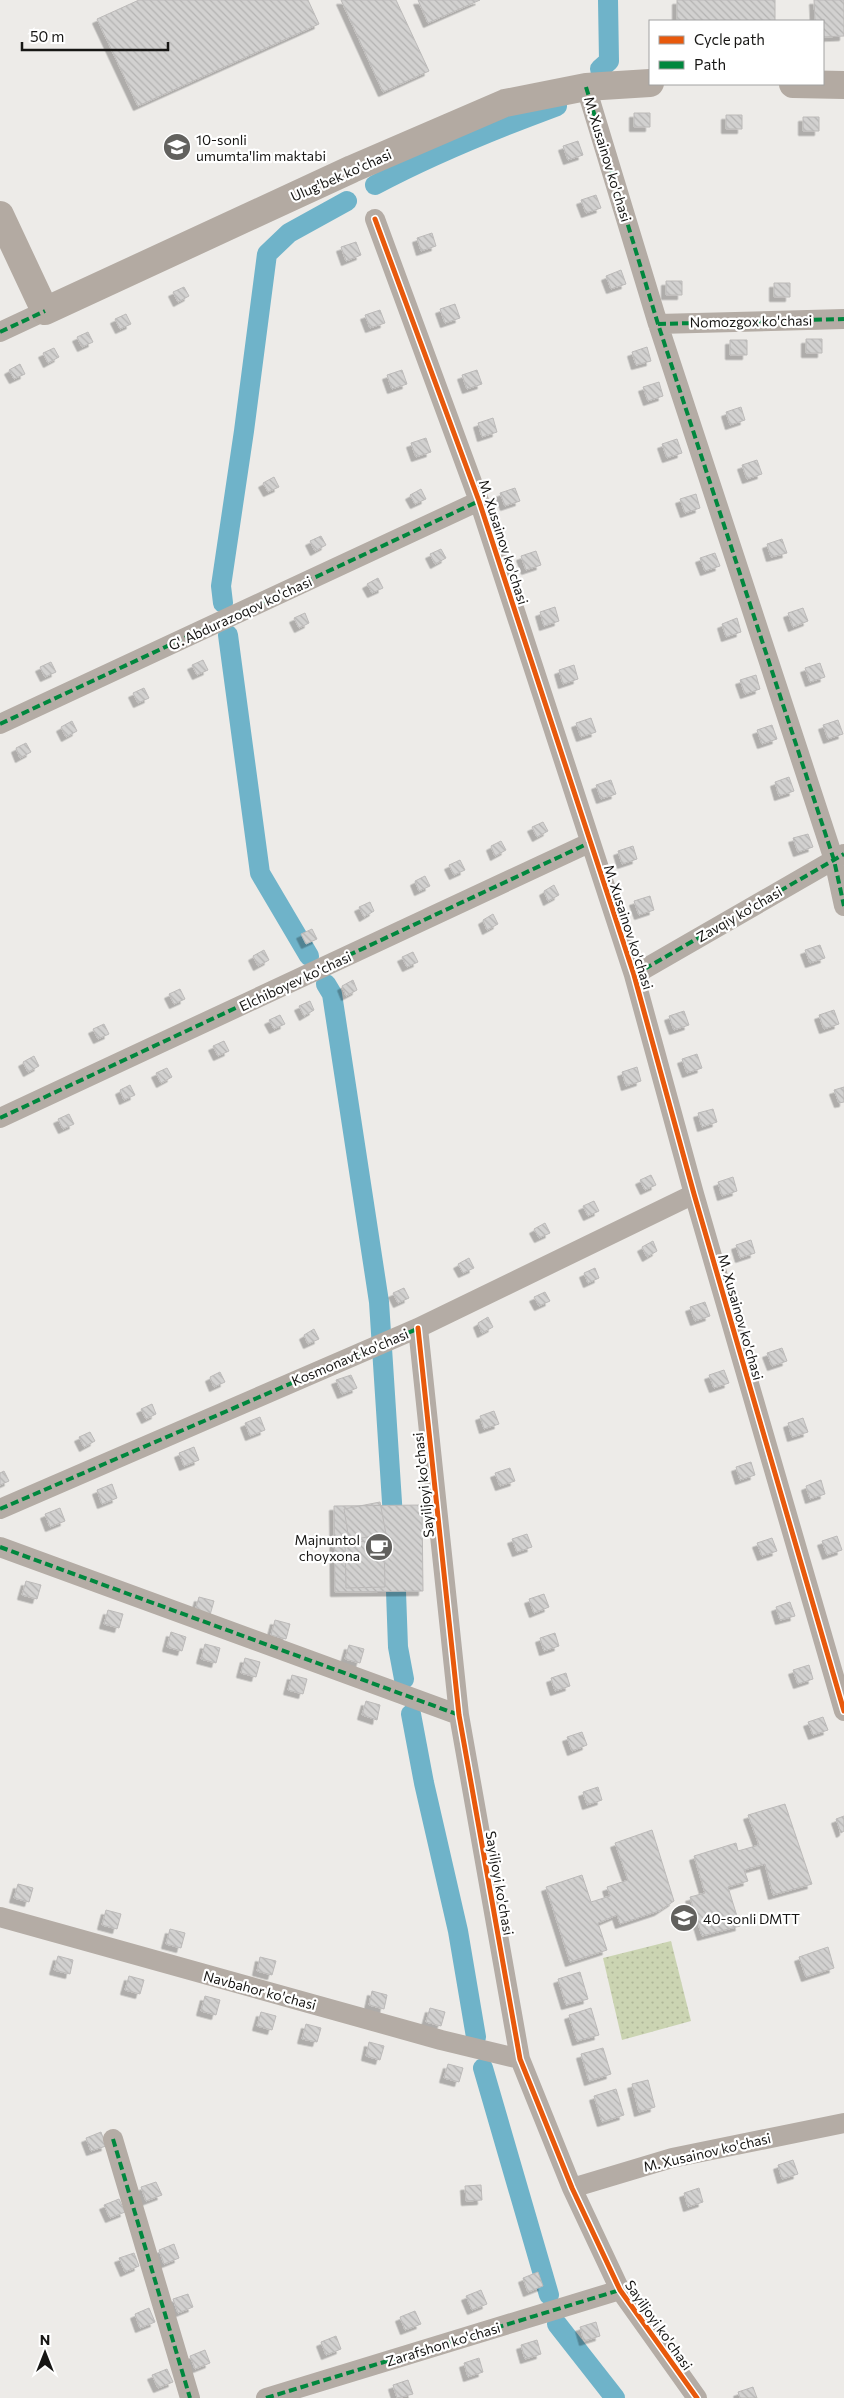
<svg xmlns="http://www.w3.org/2000/svg" width="844" height="2398" font-family="Commissioner,sans-serif">
	<style>
		.grass { fill: url(#grass-dots) }
		.lines { fill: none; stroke-linecap: round; stroke-linejoin: round }
		.canal { stroke: #6fb3c9; stroke-width: 20 }
		.building { fill: url(#building-back-hatch); stroke: #bcbab9; filter: url(#shadow) }
		.minor { stroke: #b4aca5; stroke-width: 20 }
		.secondary { stroke: #b3aaa2; stroke-width: 28 }
		.quiet { stroke: #00873e; stroke-width: 4; stroke-dasharray: 8 4; stroke-linecap: butt }
		.cycleway-casing { stroke: #fff; stroke-width: 8 }
		.cycleway { stroke: #e8590c; stroke-width: 5 }
		.labels { text-anchor: middle; dominant-baseline: central; stroke-width: 4.5; stroke-linejoin: round; paint-order: stroke }
		.poi-label { font-size: 14px; fill: #171614; stroke: #fff; text-anchor: start }
		.street-label { font-size: 14px; fill: #171614; stroke: #fff }
	</style>
	<defs>
		<pattern id="grass-dots" width="8" height="8" patternUnits="userSpaceOnUse" patternTransform="scale(1.25)"><rect width="8" height="8" fill="#cbd4b2"/><path d="M2 2h.1M6 6h.1" fill="none" stroke="#aeb598" stroke-width="1.8" stroke-linecap="round"/></pattern>
		<pattern id="building-back-hatch" width="6" height="6" patternUnits="userSpaceOnUse" patternTransform="scale(1.25)"><rect width="6" height="6" fill="#d2d1d0"/><path d="M-1 5l2 2M0 0l6 6M5-1l2 2" fill="none" stroke="#b4b3b2"/></pattern>
		<filter id="shadow"><feDropShadow dx="-4.5" dy="4.5" stdDeviation="0" flood-color="#0004"/></filter>
	</defs>
	<rect width="100%" height="100%" fill="#edebe8"/>
	<path class="grass" d="M671 1941 691 2021 622 2040 603 1958Z"/>
	<g class="lines">
		<path class="canal" d="M600 69 609 61 608 0
			M375 185C433 154 495 129 557 106
			M223 603 221 586 244 431 267 254 289 233 347 201
			M228 635 260 873 309 956
			M326 984 332 994 379 1302 394 1533
			M395 1564 398 1647 404 1679
			M411 1714 424 1783 458 1931 476 2037
			M483 2068 549 2295
			M557 2324 615 2398"/>
	</g>
	<path class="building" d="M139 0H308L319 24 138 106 97 19Z
		M341 0H396L429 71 383 92Z
		M418 0H480L428 23Z
		M677 0H775V21H677Z
		M814 0H844V36L823 37V21H815Z
		M634 113H650V127H634Z
		M726 115H742V129H726Z
		M803 117H819V131H803Z
		M578 141 583 155 568 160 563 146Z
		M596 195 601 208 586 213 581 200Z
		M432 233 436 246 421 251 417 238Z
		M356 242 361 255 346 261 341 247Z
		M621 270 626 284 611 289 606 276Z
		M666 281H682V295H666Z
		M774 283H790V297H774Z
		M184 287 189 296 178 302 173 292Z
		M455 304 460 318 445 323 440 309Z
		M380 310 385 323 370 328 365 315Z
		M126 314 131 324 120 329 115 319Z
		M88 332 93 342 82 347 77 337Z
		M806 339H822V353H806Z
		M730 340H747V355H730Z
		M647 347 651 361 636 365 632 352Z
		M54 348 59 357 48 363 43 353Z
		M20 364 25 374 14 379 9 370Z
		M402 370 407 384 392 389 387 375Z
		M477 370 482 384 467 389 462 375Z
		M659 382 663 396 648 401 643 387Z
		M741 407 745 420 730 425 726 412Z
		M493 418 497 432 482 437 478 423Z
		M426 438 431 452 416 457 411 443Z
		M677 439 682 453 667 458 662 444Z
		M757 460 762 474 747 479 742 465Z
		M274 477 279 487 268 492 263 483Z
		M515 488 520 501 505 506 500 493Z
		M421 489 426 499 415 504 410 495Z
		M696 494 700 508 685 513 680 499Z
		M321 536 326 545 315 551 310 541Z
		M782 539 787 553 771 557 767 544Z
		M441 549 446 558 435 564 430 554Z
		M536 551 541 565 526 570 521 556Z
		M715 553 720 566 705 571 700 558Z
		M378 578 383 588 372 593 367 584Z
		M555 607 559 621 544 626 540 612Z
		M803 608 808 621 793 627 788 613Z
		M305 613 309 623 299 628 294 618Z
		M737 618 741 632 726 637 722 624Z
		M203 660 208 670 197 675 192 665Z
		M51 662 56 672 45 677 40 667Z
		M820 663 825 677 810 682 805 668Z
		M574 665 578 679 563 684 559 670Z
		M756 675 760 689 745 694 740 680Z
		M144 688 149 698 138 703 133 693Z
		M591 718 596 732 581 737 576 723Z
		M838 720 843 734 828 739 823 725Z
		M72 721 77 731 66 737 61 727Z
		M772 725 777 739 762 744 757 730Z
		M26 743 31 752 20 758 16 748Z
		M789 777 794 791 779 796 775 782Z
		M611 780 616 794 601 799 596 785Z
		M543 822 548 831 537 837 532 827Z
		M808 834 813 847 798 852 793 838Z
		M501 841 506 850 495 856 491 846Z
		M633 846 637 859 622 864 618 851Z
		M460 860 465 870 454 875 449 865Z
		M425 876 430 886 419 891 415 881Z
		M554 885 559 895 548 901 544 891Z
		M650 896 654 910 639 915 634 901Z
		M370 902 374 911 364 917 359 907Z
		M493 914 498 924 487 930 483 920Z
		M312 929 317 939 306 944 301 934Z
		M820 945 825 958 810 963 805 950Z
		M264 950 269 960 258 966 253 956Z
		M413 952 418 962 407 967 402 957Z
		M353 980 357 990 346 996 342 986Z
		M180 989 185 999 174 1004 169 994Z
		M310 1001 314 1010 304 1016 299 1006Z
		M834 1010 839 1024 824 1029 819 1015Z
		M684 1011 689 1025 674 1030 669 1016Z
		M280 1015 285 1024 274 1029 269 1020Z
		M104 1024 109 1034 98 1039 93 1029Z
		M224 1041 229 1051 218 1056 213 1046Z
		M697 1054 702 1068 687 1073 682 1059Z
		M34 1056 39 1066 28 1072 23 1062Z
		M637 1067 641 1081 626 1086 622 1072Z
		M167 1068 172 1077 161 1083 156 1073Z
		M130 1085 135 1095 124 1100 120 1090Z
		M844 1087V1102L839 1103 834 1090Z
		M713 1109 717 1122 702 1127 698 1113Z
		M69 1114 74 1124 63 1129 58 1119Z
		M651 1175 656 1185 645 1190 640 1180Z
		M733 1177 737 1191 722 1196 718 1182Z
		M594 1201 599 1211 588 1216 583 1206Z
		M545 1223 550 1233 539 1238 534 1229Z
		M751 1240 755 1253 740 1258 736 1245Z
		M653 1241 657 1251 647 1257 642 1247Z
		M469 1258 474 1268 463 1273 458 1264Z
		M595 1268 599 1278 588 1283 584 1273Z
		M404 1288 409 1298 398 1303 393 1293Z
		M545 1292 550 1301 539 1306 534 1297Z
		M705 1302 710 1316 695 1321 690 1307Z
		M488 1317 493 1327 482 1333 478 1323Z
		M314 1329 319 1339 308 1344 304 1335Z
		M782 1348 787 1361 772 1366 767 1353Z
		M724 1370 729 1383 714 1388 709 1375Z
		M220 1372 225 1382 214 1387 210 1377Z
		M351 1375 357 1388 342 1394 336 1380Z
		M152 1404 156 1414 146 1419 141 1409Z
		M494 1411 499 1424 484 1429 480 1416Z
		M260 1417 265 1430 250 1436 245 1423Z
		M803 1418 808 1432 792 1437 788 1423Z
		M90 1432 95 1441 84 1447 79 1437Z
		M194 1447 199 1460 184 1466 179 1453Z
		M751 1462 755 1475 740 1480 736 1467Z
		M510 1468 515 1481 500 1486 495 1473Z
		M4 1471 9 1481 0 1485V1473Z
		M821 1480 825 1494 810 1499 806 1486Z
		M112 1484 117 1498 102 1504 97 1490Z
		M380 1502 386 1534 349 1540 344 1509Z
		M422 1505 423 1591 335 1592 334 1506Z
		M60 1508 65 1521 50 1527 45 1514Z
		M527 1534 532 1547 517 1552 512 1539Z
		M837 1536 842 1550 827 1555 822 1541Z
		M772 1538 777 1551 762 1556 757 1543Z
		M384 1541 385 1587 346 1588 345 1542Z
		M26 1581 41 1585 37 1599 22 1595Z
		M544 1594 549 1607 534 1613 529 1599Z
		M199 1597 214 1601 210 1615 195 1611Z
		M790 1602 795 1616 780 1620 776 1607Z
		M108 1610 123 1614 119 1628 104 1624Z
		M275 1620 290 1624 286 1639 271 1635Z
		M171 1632 186 1637 182 1651 167 1647Z
		M555 1633 559 1646 544 1651 540 1638Z
		M205 1644 220 1648 216 1663 201 1659Z
		M349 1645 364 1649 360 1663 345 1659Z
		M245 1658 260 1662 256 1677 241 1673Z
		M809 1665 813 1679 798 1684 793 1670Z
		M566 1673 570 1686 555 1691 551 1678Z
		M292 1675 307 1679 303 1694 288 1690Z
		M366 1701 380 1705 377 1720 362 1715Z
		M823 1717 828 1730 813 1735 808 1722Z
		M582 1732 587 1745 572 1751 567 1737Z
		M598 1787 602 1800 587 1805 583 1792Z
		M785 1804 812 1884 773 1895 765 1864 744 1870 748 1881 728 1887 740 1926 702 1936 690 1897 705 1893 694 1856 736 1843 738 1851 759 1845 748 1815Z
		M844 1816V1831L841 1833 836 1819Z
		M652 1830 674 1901 659 1911 620 1924 617 1915 598 1923 607 1950 570 1962 546 1887 582 1875 591 1902 610 1896 607 1887 628 1880 615 1843Z
		M18 1884 33 1888 29 1902 14 1898Z
		M106 1910 121 1914 117 1929 102 1925Z
		M170 1929 185 1933 181 1948 166 1944Z
		M828 1947 834 1968 806 1977 799 1957Z
		M58 1956 73 1960 70 1974 54 1970Z
		M260 1957 276 1961 272 1975 257 1971Z
		M580 1972 588 1999 566 2005 558 1979Z
		M129 1976 144 1980 140 1994 125 1990Z
		M372 1991 387 1995 384 2009 369 2005Z
		M205 1996 220 2000 216 2015 201 2011Z
		M430 2008 445 2012 441 2026 426 2022Z
		M591 2008 599 2035 577 2041 569 2015Z
		M261 2012 276 2016 272 2030 257 2026Z
		M306 2024 321 2028 317 2042 302 2039Z
		M369 2042 384 2046 380 2060 366 2056Z
		M603 2048 611 2074 589 2081 581 2054Z
		M448 2064 463 2068 459 2082 444 2078Z
		M648 2080 655 2107 639 2112 632 2084Z
		M616 2089 624 2115 602 2122 594 2096Z
		M101 2132 106 2146 91 2151 86 2138Z
		M793 2160 798 2174 782 2179 778 2165Z
		M156 2182 162 2195 146 2201 141 2187Z
		M481 2185 482 2200 466 2201 465 2186Z
		M699 2188 703 2202 688 2207 684 2193Z
		M119 2199 125 2212 110 2218 104 2205Z
		M174 2244 179 2258 164 2264 159 2250Z
		M134 2253 139 2266 125 2272 119 2258Z
		M538 2272 543 2286 528 2292 523 2278Z
		M481 2290 487 2304 472 2310 466 2296Z
		M188 2294 193 2307 178 2313 173 2299Z
		M149 2308 155 2322 140 2328 135 2314Z
		M415 2311 421 2324 405 2330 400 2317Z
		M596 2322 600 2336 584 2341 580 2327Z
		M336 2336 341 2349 326 2355 321 2342Z
		M537 2340 541 2354 525 2359 521 2345Z
		M205 2350 210 2363 195 2369 190 2356Z
		M479 2358 483 2372 468 2377 464 2363Z
		M167 2369 173 2382 158 2388 152 2375Z
		M408 2380 413 2394 397 2398 393 2385Z
		M753 2387 757 2398H740L738 2392Z"/>
	<g class="lines">
		<path class="minor" d="M586 87 658 324 834 860 844 906
			M375 219 479 501 634 975 694 1194 844 1711
			M658 324 844 319
			M0 332 45 311
			M0 724 479 501
			M634 975 844 854
			M0 1118 589 843
			M418 1328 459 1715 520 2059 572 2188 620 2290 697 2398
			M0 1509 418 1328 694 1194
			M0 1547 459 1715
			M0 1917 441 2040 520 2059
			M113 2139 190 2398
			M572 2188 672 2158 844 2123
			M266 2398 620 2290"/>
		<path class="secondary" d="M793 84 844 85
			M0 215 45 311 352 169 505 103 586 87 650 83"/>
		<path class="quiet" d="M586 87 658 324 834 860 844 906
			M658 324 844 319
			M0 332 45 311
			M0 724 479 501
			M634 975 844 854
			M0 1118 589 843
			M0 1509 417 1329
			M0 1547 459 1715
			M113 2139 190 2398
			M266 2398 620 2290"/>
		<defs>
			<path id="cycleway" d="M375 219 479 501 634 975 694 1194 844 1711
				M418 1328 459 1715 520 2059 572 2188 620 2290 697 2398"/>
		</defs>
		<use href="#cycleway" class="cycleway-casing"/>
		<use href="#cycleway" class="cycleway"/>
	</g>
	<defs>
		<symbol id="school-disc" viewBox="-11 -11 22 22"><circle r="9.5" fill="#62615e" stroke="#fff"/><path d="M0-5L7-2L0 1L-7-2ZM-4 1L0 2.5L4 1V4Q0 6-4 4Z" fill="#fff"/></symbol>
		<symbol id="cafe-disc" viewBox="-11 -11 22 22"><circle r="9.5" fill="#62615e" stroke="#fff"/><path d="M-5.5-4.5H6V0H3Q3 3.5 0 3.5H-2.5Q-5.5 3.5-5.5 0ZM3-3.2v2h1.7v-2ZM-6 4.5H4V6H-6Z" fill="#fff"/></symbol>
	</defs>
	<g fill-rule="evenodd">
		<use href="#school-disc" x="161" y="131" width="32" height="32"/>
		<use href="#cafe-disc" x="363" y="1531" width="32" height="32"/>
		<use href="#school-disc" x="668" y="1902" width="32" height="32"/>
	</g>
	<g class="labels">
		<g class="poi-label">
			<text x="196" y="139">10-sonli<tspan x="196" dy="16">umumta'lim maktabi</tspan></text>
			<text x="360" y="1539" text-anchor="end">Majnuntol<tspan x="360" dy="16">choyxona</tspan></text>
			<text x="703" y="1918">40-sonli DMTT</text>
		</g>
		<g class="street-label">
			<text transform="translate(608 159) rotate(73)">M. Xusainov ko'chasi</text>
			<text transform="translate(341 175) rotate(-24)">Ulug'bek ko'chasi</text>
			<text transform="translate(751 321) rotate(-1)">Nomozgox ko'chasi</text>
			<text transform="translate(504 542) rotate(72)">M. Xusainov ko'chasi</text>
			<text transform="translate(240 613) rotate(-25)">G'. Abdurazoqov ko'chasi</text>
			<text transform="translate(739 914) rotate(-30)">Zavqiy ko'chasi</text>
			<text transform="translate(629 927) rotate(72)">M. Xusainov ko'chasi</text>
			<text transform="translate(295 981) rotate(-25)">Elchiboyev ko'chasi</text>
			<text transform="translate(741 1317) rotate(74)">M. Xusainov ko'chasi</text>
			<text transform="translate(350 1357) rotate(-23)">Kosmonavt ko'chasi</text>
			<text transform="translate(423 1485) rotate(-96)">Sayiljoyi ko'chasi</text>
			<text transform="translate(500 1883) rotate(80)">Sayiljoyi ko'chasi</text>
			<text transform="translate(260 1990) rotate(15)">Navbahor ko'chasi</text>
			<text transform="translate(707 2152) rotate(-13)">M. Xusainov ko'chasi</text>
			<text transform="translate(659 2325) rotate(55)">Sayiljoyi ko'chasi</text>
			<text transform="translate(443 2344) rotate(-17)">Zarafshon ko'chasi</text>
		</g>
	</g>
	<rect x="649" y="20" width="175" height="65" fill="#ffffff" stroke="#a2a2a1"/>
	<rect x="659" y="36" width="25" height="8" fill="#e8590c" stroke="#a2a2a1"/>
	<text x="694" y="45" font-size="15" fill="#171614">Cycle path</text>
	<rect x="659" y="61" width="25" height="8" fill="#00873e" stroke="#a2a2a1"/>
	<text x="694" y="70" font-size="15" fill="#171614">Path</text>
	<g transform="translate(45 2353)" stroke="#ffffff" stroke-width="4" paint-order="stroke">
	<path d="M0-4L9 19L0 12L-9 19Z" fill="#171614"/>
	<text y="-8" font-size="14" font-weight="bold" text-anchor="middle" fill="#171614">N</text>
	</g>
	<path d="M22 42v8h146v-8" fill="none" stroke="#171614" stroke-width="2.5"/>
	<text x="30" y="42" font-size="15" fill="#171614" stroke="#ffffff" stroke-width="4" paint-order="stroke">50 m</text>
</svg>
